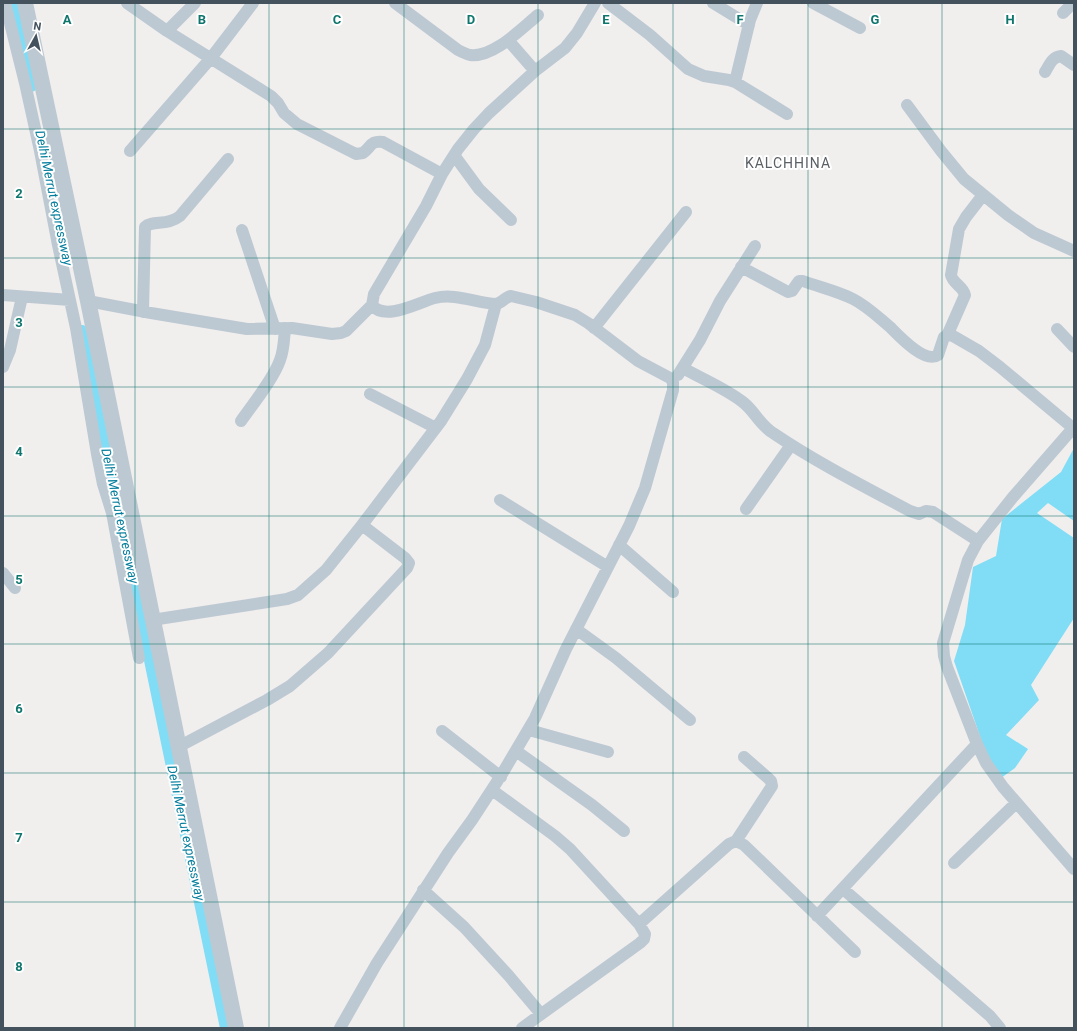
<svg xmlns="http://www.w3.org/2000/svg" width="1077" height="1031" font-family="Roboto,sans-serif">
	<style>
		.water { fill: #80ddf5 }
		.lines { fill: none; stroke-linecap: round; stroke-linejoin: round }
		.canal { stroke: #80ddf5; stroke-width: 12 }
		.minor { stroke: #bdc9d2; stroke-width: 12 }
		.tertiary { stroke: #bdc9d2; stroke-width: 16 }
		.grid { fill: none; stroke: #0f766e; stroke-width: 1; stroke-opacity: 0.55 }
		.labels { text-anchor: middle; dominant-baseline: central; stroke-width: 4; stroke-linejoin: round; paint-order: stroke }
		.water-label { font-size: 13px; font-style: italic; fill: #037d9c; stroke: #fff }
		.quarter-label { font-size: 14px; letter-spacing: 1px; fill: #5a5f64; stroke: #fff }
		.grid-label { font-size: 13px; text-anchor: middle; font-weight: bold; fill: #0f766e; stroke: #fff; stroke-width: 4; stroke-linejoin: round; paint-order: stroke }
	</style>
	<rect width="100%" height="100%" fill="#f1eeee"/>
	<path class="water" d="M1074 448V521L1048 503 1037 513 1074 538V618L1031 685 1039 700 1006 735 1028 749 1015 768 1001 778 990 765 954 661 965 625 973 567 996 556 1002 519 1061 472Z"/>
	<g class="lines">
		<path class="canal" d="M14 3 31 86
			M82 331 226 1028"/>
		<path class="minor" d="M5 3 25 83 40 151 58 245 76 328 97 454 103 484 112 513 139 658
			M127 3 167 31 271 96 278 103 284 113 297 124 356 154 363 153C371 147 371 140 383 142L442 174
			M395 3 458 50C462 52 466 54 470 55 493 58 521 29 538 15
			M608 3 650 35 688 69 704 76 729 80 735 82 787 114
			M713 3 749 25
			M813 3 860 28
			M1063 13 1073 3
			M167 31 195 3
			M508 40 535 71
			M1045 72C1050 64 1052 57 1061 56L1074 65
			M735 82 750 20 757 3
			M907 105 941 151 964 179 1008 215 1034 233 1074 251
			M130 151 211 58 253 3
			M454 155 479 189 511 220
			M242 230 275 329
			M741 267 788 292 792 291 799 281H803C819 287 837 291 853 299 867 306 878 317 890 327 899 336 925 364 938 355L944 337 949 335 953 336 979 351 1000 367 1073 428
			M3 295 70 300
			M88 301 151 313 247 329 292 328 332 334 341 333 346 331 372 305
			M143 312 145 227C152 220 168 226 180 216L228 159
			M594 328 686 212
			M1057 329 1074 347
			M947 336 965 295C963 286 953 284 951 275L959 229 966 217 983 195
			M3 367 10 350 22 297
			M683 368C702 379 727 389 744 403 755 412 760 425 773 433 816 462 863 486 910 511L919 514 926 511 933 512 978 541
			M678 375 700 340 720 301 755 246
			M370 394 436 428
			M241 421C253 404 274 378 280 360 284 350 284 339 285 328
			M1074 427 1013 497 978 541 968 560 943 643 944 656 947 667 977 744 986 763 1003 787 1074 869
			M500 500 608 567
			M746 509 791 445
			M619 545 673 592
			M3 573 15 588
			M152 620 287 599 298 595 326 570 362 525 441 421 467 379 485 345 496 304
			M576 629 616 658 690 720
			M529 730 608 752
			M442 731 501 777
			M178 747 267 700 290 686 328 653 407 568 409 563 405 558 362 525
			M516 751 592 805 624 831
			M492 790 555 836 570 849 639 924 645 934 644 939 640 943 522 1028
			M736 841 772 786 771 781 768 778 744 757
			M954 863 1016 803
			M843 889 990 1016 1000 1028
			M423 890 464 927 509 976 541 1014
			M817 916 977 744
			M639 924 729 844 736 841 744 845 855 952
			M340 1028 377 963 448 853 472 820 502 774 535 718 566 649 629 526 645 488 673 390V382L670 378 638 361 588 323 575 315 536 302 511 296C505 297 502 303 496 304 476 303 456 293 435 298 419 302 385 322 372 305L374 294 426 206 442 174 458 149 474 129 489 113 535 71 565 48 577 33 595 3"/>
		<path class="tertiary" d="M25 3 88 301 236 1028"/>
	</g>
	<path class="grid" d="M135 3V1028M269 3V1028M404 3V1028M538 3V1028M673 3V1028M808 3V1028M942 3V1028M3 129H1074M3 258H1074M3 387H1074M3 516H1074M3 644H1074M3 773H1074M3 902H1074"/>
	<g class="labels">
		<g class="water-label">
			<text transform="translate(54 198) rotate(78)">Delhi Merrut expressway</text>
			<text transform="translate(120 516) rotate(78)">Delhi Merrut expressway</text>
			<text transform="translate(186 833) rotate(78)">Delhi Merrut expressway</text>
		</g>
		<g class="quarter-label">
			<text x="788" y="163">KALCHHINA</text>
		</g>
	</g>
	<g class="grid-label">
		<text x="67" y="24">A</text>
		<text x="202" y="24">B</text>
		<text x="337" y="24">C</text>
		<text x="471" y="24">D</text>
		<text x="606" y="24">E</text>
		<text x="740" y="24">F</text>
		<text x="875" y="24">G</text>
		<text x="1010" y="24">H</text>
		<text x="19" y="198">2</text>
		<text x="19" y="327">3</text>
		<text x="19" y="456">4</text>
		<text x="19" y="584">5</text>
		<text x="19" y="713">6</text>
		<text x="19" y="842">7</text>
		<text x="19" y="971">8</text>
	</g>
	<rect width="1077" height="1031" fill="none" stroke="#44525e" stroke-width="8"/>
	<g transform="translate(36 36) rotate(8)" stroke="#ffffff" stroke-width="3" paint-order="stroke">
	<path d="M0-3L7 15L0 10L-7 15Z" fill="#44525e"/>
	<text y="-6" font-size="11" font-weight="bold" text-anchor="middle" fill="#44525e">N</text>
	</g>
</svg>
